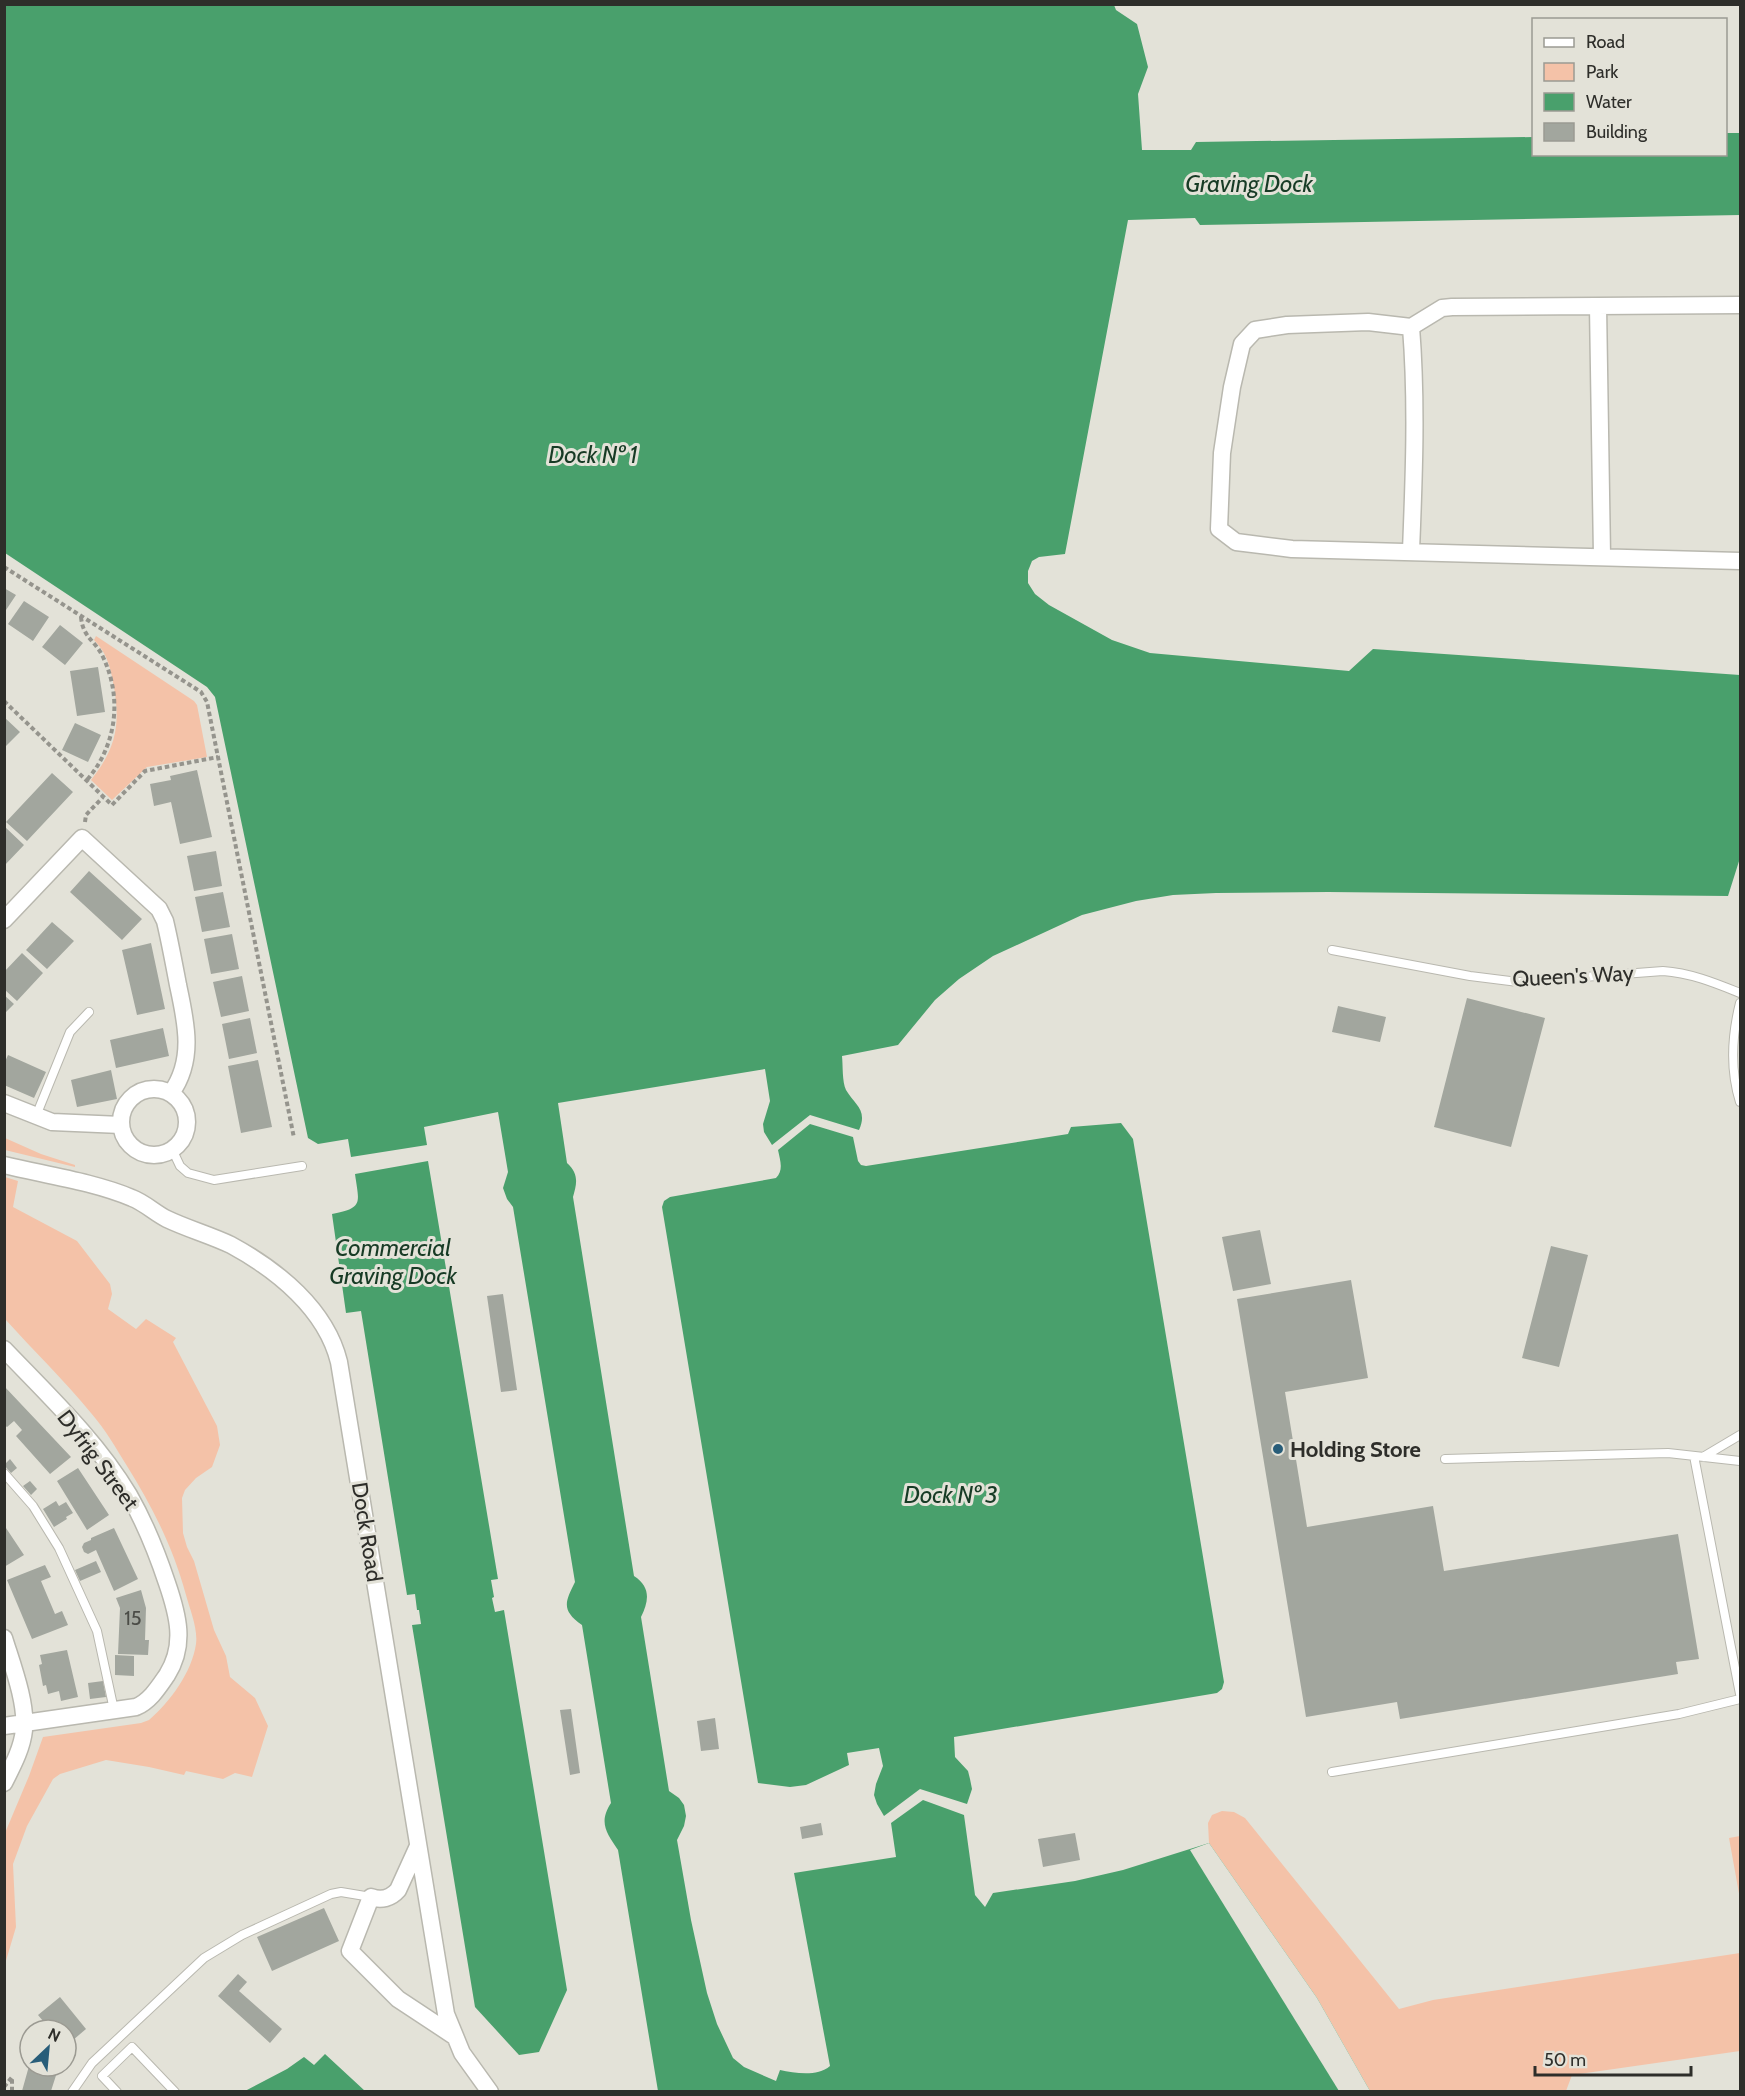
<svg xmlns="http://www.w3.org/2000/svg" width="1745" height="2096" font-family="Cabin,sans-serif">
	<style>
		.green { fill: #f4c2a8 }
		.water { fill: #49a06c }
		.pier { fill: #e3e2d8 }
		.building { fill: #a2a69e }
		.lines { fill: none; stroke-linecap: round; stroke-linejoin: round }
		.service-casing { stroke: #b9b8af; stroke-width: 10 }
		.minor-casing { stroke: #b9b8af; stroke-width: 19 }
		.path { stroke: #95948d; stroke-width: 4; stroke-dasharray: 4.5 3; stroke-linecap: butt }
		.service { stroke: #fff; stroke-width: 8 }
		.minor { stroke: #fff; stroke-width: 16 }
		.poi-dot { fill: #285d79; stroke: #e3e2d8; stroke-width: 2 }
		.labels { text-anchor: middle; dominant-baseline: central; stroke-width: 6; stroke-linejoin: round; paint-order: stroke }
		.number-label { font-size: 20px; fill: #4b4c47 }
		.street-label { font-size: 22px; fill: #2e2e2a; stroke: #e3e2d8 }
		.poi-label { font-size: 22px; font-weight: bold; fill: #2e2e2a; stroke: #e3e2d8; text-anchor: start }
		.water-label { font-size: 24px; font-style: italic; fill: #173b25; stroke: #e3e2d8 }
	</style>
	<rect width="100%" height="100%" fill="#e3e2d8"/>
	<path class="green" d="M96 636 194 701 197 705 207 757 147 767 112 800 91 780C117 747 121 723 113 682 110 665 106 652 94 640Z
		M5 1138 41 1154 75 1165V1167L5 1150Z
		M5 1177 18 1181 13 1207 77 1241 110 1284 112 1294 108 1309 136 1329 146 1319 176 1338 173 1342 217 1426 220 1445 212 1467 196 1478 185 1490 182 1498 183 1533 187 1547 194 1561 214 1630 226 1656 230 1677 255 1698 268 1726 252 1777 235 1773 223 1779 186 1771 184 1775 149 1767 106 1760 60 1774 53 1779 27 1826 13 1864 16 1927 5 1964V1833L29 1776 43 1737 141 1723 149 1720C170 1702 192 1672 196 1644 198 1628 190 1610 186 1595 173 1547 153 1508 127 1466 116 1448 105 1429 91 1413 64 1380 33 1350 5 1319Z
		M1222 1811 1234 1812 1245 1818 1399 2009 1433 2000 1740 1953V2051L1572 2075 1566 2091H1370L1317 1998 1209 1843 1208 1823 1212 1815Z
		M1740 1836V1899L1729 1838Z"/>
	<path class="water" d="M4 5H1114L1116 10 1137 24 1148 67 1138 94 1142 150H1191L1196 142 1533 137 1534 154H1726V133H1740V215L1200 225 1195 218 1128 220 1065 554 1039 557 1032 561 1028 571V583L1035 594 1049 605 1112 640 1150 653 1349 671 1373 649 1740 675V858L1728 896 1328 892 1216 893 1173 895 1136 901 1082 915 993 956 959 979 935 1000 898 1045 842 1056C843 1065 842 1082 846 1090 855 1105 868 1110 859 1130L810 1115 772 1145 764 1132 763 1124 770 1101 765 1069 558 1103 567 1163C579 1174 577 1183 573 1197L634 1576C651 1587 649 1601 641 1617L669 1791 679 1798 684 1805 686 1816 684 1826 677 1840 691 1920 707 1993 717 2024 733 2058 744 2067 776 2081 780 2070C795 2073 817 2077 830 2066L794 1873 896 1857 891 1823 923 1800 964 1815 975 1895 985 1907 993 1893 1075 1881 1123 1870 1209 1843 1317 1998 1370 2091H658L618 1850C607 1833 598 1823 611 1803L582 1625C561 1610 565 1602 575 1582L513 1207 507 1199 503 1188 508 1172 498 1112 424 1127 427 1145 351 1157 348 1139 318 1144 308 1138 215 697 207 687 5 553Z
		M1121 1123 1133 1139 1224 1682 1222 1689 1217 1693 954 1737 955 1757 968 1771 970 1779 972 1789 967 1804 920 1789 884 1816 877 1804 874 1795 876 1784 883 1766 879 1748 847 1753 849 1765 806 1785 790 1787 758 1783 662 1207 664 1201 670 1197 776 1178C784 1170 780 1160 778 1150L810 1124 853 1137 858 1161 861 1165 866 1166 1068 1134 1071 1127Z
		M428 1161 498 1579 491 1580 494 1597 492 1598 495 1612 504 1610 567 1990 539 2052 519 2055 475 2007 412 1625 421 1624 419 1610H417L415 1594 407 1595 361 1311 346 1313 332 1214C364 1208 359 1203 355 1174Z
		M325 2054 365 2091H245L287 2069 304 2057 314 2065Z"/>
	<path class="pier" d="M1209 1843 1317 1998 1370 2091H1339L1190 1850Z"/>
	<path class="building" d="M4 588 16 595 4 613Z
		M24 601 49 617 33 641 8 624Z
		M60 625 83 643 65 665 42 647Z
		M98 667 105 712 77 716 70 671Z
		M4 717 20 732 4 748Z
		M75 723 101 735 88 762 62 750Z
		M197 770 212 837 180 844 171 802 154 806 150 784 171 780 170 776Z
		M52 773 73 792 27 841 6 822Z
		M4 826 24 845 4 866Z
		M216 851 222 886 194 891 187 856Z
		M89 871 142 919 122 940 70 892Z
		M223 892 230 927 202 932 195 897Z
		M52 922 74 941 47 969 26 950Z
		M232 934 239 969 211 974 204 939Z
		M151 943 165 1009 137 1015 122 950Z
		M22 953 43 973 17 1001 4 989V972Z
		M242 976 249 1011 221 1017 213 982Z
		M4 995 14 1004 4 1014Z
		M1467 998 1545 1018 1511 1147 1434 1127Z
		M1338 1006 1386 1017 1380 1042 1332 1032Z
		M250 1018 257 1053 229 1059 222 1024Z
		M163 1028 169 1056 116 1068 110 1040Z
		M8 1055 46 1072 34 1098 4 1085V1064Z
		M258 1060 272 1127 241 1133 228 1066Z
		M111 1070 117 1099 77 1107 71 1080Z
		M1260 1230 1271 1284 1233 1291 1222 1237Z
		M1551 1246 1588 1255 1559 1367 1522 1358Z
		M1351 1280 1368 1378 1285 1392 1307 1527 1433 1506 1444 1571 1678 1534 1699 1659 1676 1662 1678 1674 1400 1719 1397 1702 1306 1717 1237 1299Z
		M503 1294 517 1390 501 1392 487 1296Z
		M4 1386 71 1457 50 1474 16 1436 22 1430 14 1421 7 1427 4 1425Z
		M10 1459 17 1468 11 1473 4 1465Z
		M78 1468 109 1515 87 1530 57 1481Z
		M30 1481 37 1489 31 1495 23 1486Z
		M56 1501 59 1506 66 1502 73 1513 66 1517 67 1519 54 1527 43 1509Z
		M4 1525 24 1555 4 1567Z
		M114 1528 138 1579 114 1591 96 1550 88 1554 84 1552 82 1547 84 1543 91 1540V1538Z
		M96 1561 101 1572 80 1581 75 1570Z
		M45 1565 51 1577 41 1581 55 1614 62 1611 68 1625 32 1639 7 1580Z
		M141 1590 146 1608 145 1640H149L148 1655 118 1654 120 1608 116 1598Z
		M67 1650 78 1697 61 1701 59 1691 48 1694 46 1685 43 1686 39 1665 42 1664 40 1655Z
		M115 1655 134 1656V1676L115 1675Z
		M103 1681 106 1697 90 1699 88 1683Z
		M571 1709 580 1773 570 1775 560 1710Z
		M715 1718 719 1749 701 1751 697 1721Z
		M821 1823 823 1835 802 1839 800 1827Z
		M1075 1833 1080 1860 1043 1867 1038 1839Z
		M324 1908 339 1941 272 1971 257 1937Z
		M238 1974 247 1982 239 1991 282 2029 270 2043 218 1996Z
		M60 1997 86 2029 66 2046V2030H41L43 2021 38 2015Z
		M29 2066H59L51 2091H22Z"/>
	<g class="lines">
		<defs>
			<path id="service" d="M1332 950 1470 976 1518 982 1663 971C1691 973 1715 983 1740 993
				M1740 1003C1732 1035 1730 1070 1740 1102
				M36 1116 70 1032 89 1012
				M172 1149 180 1166 188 1173 214 1180 302 1166
				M1694 1456 1740 1694
				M1703 1457 1740 1435
				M1445 1459 1668 1453 1740 1461
				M4 1473 33 1506 59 1548 97 1631 114 1710
				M1332 1772 1679 1714 1740 1699
				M72 2092 92 2063 204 1958 242 1935 331 1894 341 1892 371 1897
				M117 2092 102 2076 132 2047 175 2092"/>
			<path id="minor" d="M1740 305 1452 307 1442 308 1411 327 1368 322 1287 325 1255 330 1242 344 1232 387 1222 453 1219 529 1236 542 1292 549 1740 561
				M1598 306 1602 556
				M1411 551C1414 476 1417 402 1411 327
				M4 920 82 838 159 909 165 921C170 942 174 964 178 985 186 1022 195 1060 171 1093
				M121 1122a33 33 0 1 1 66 0a33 33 0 1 1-66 0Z
				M4 1103 52 1122 121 1125
				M4 1165C46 1175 94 1182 132 1198 145 1203 155 1213 167 1219 188 1229 210 1235 231 1245 277 1270 326 1309 339 1362L446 2014 462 2053 490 2092
				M4 1349C48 1395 96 1440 129 1495 145 1523 157 1553 167 1583 178 1615 186 1645 167 1675 158 1688 150 1701 136 1707L4 1726
				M4 1638C12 1664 27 1703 24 1730 22 1749 12 1767 4 1783
				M418 1846 398 1890C391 1898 381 1901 371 1897L350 1951 398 1999 454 2036"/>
		</defs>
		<use href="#service" class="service-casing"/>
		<use href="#minor" class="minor-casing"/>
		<path class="path" d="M4 567 201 692 207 702 294 1138
			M81 617C83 638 95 640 103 657 123 699 116 746 87 780
			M4 701 112 805 145 771 218 757
			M85 822 86 815 103 797
			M4 2087 12 2077V2092"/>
		<use href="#service" class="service"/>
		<use href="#minor" class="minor"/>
	</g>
	<circle class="poi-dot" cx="1278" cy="1449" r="6"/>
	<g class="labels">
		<g class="number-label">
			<text x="133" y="1618">15</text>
		</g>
		<g class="street-label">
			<text transform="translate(1573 976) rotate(-3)">Queen's Way</text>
			<text transform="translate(98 1460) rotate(53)">Dyfrig Street</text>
			<text transform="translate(367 1532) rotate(81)">Dock Road</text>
		</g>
		<g class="poi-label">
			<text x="1290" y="1449">Holding Store</text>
		</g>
		<g class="water-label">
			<text x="1249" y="183">Graving Dock</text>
			<text x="593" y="454">Dock Nº 1</text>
			<text x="393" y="1247">Commercial<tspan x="393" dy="28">Graving Dock</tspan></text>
			<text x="951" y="1494">Dock Nº 3</text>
		</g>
	</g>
	<rect width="1745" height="2096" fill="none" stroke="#2e2e2a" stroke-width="12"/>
	<rect x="1532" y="18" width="195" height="138" fill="#e3e2d8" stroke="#9b9a92" stroke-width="1.5"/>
	<rect x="1544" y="38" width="30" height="9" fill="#ffffff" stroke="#9b9a92" stroke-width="1.5"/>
	<text x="1586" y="48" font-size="18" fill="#2e2e2a">Road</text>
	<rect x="1544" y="63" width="30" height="18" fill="#f4c2a8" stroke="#9b9a92" stroke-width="1.5"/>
	<text x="1586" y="78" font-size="18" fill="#2e2e2a">Park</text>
	<rect x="1544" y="93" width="30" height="18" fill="#49a06c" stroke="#9b9a92" stroke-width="1.5"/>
	<text x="1586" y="108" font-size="18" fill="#2e2e2a">Water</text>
	<rect x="1544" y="123" width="30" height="18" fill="#a2a69e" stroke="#9b9a92" stroke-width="1.5"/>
	<text x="1586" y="138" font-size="18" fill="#2e2e2a">Building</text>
	<g transform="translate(48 2048) rotate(26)"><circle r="28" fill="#e3e2d8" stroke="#9b9a92" stroke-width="1.5"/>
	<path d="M0-4.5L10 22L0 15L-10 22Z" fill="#285d79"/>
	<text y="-9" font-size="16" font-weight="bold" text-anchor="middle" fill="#2e2e2a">N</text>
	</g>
	<path d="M1535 2066v9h156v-9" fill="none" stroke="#2e2e2a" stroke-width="3"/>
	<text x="1544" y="2066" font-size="18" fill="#2e2e2a" stroke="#e3e2d8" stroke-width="4.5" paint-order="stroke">50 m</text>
</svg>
